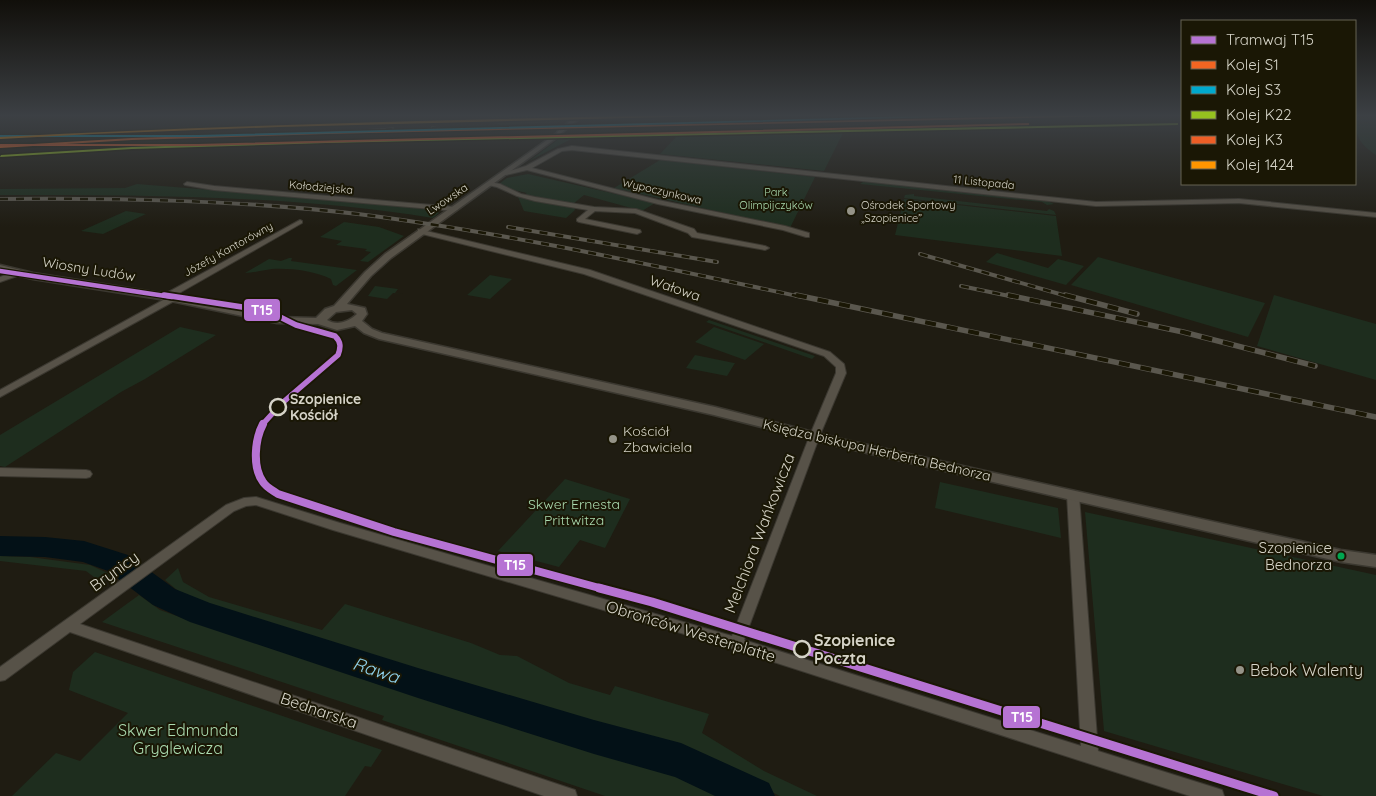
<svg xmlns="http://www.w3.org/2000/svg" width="1376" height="796" font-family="Quicksand,sans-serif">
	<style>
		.green { fill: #1e2d1e }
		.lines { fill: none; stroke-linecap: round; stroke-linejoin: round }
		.river { fill: #031117; fill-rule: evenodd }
		.minor-casing { stroke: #3b3830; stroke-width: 2 }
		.tertiary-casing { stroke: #3b3830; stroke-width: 3 }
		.minor { fill: #575248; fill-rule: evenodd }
		.tertiary { fill: #575248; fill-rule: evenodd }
		.rail-far2-casing { stroke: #5a574e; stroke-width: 3 }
		.rail-far1-casing { stroke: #5a574e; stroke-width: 4 }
		.rail-casing { stroke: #5a574e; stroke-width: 5.5 }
		.rail-far2 { stroke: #1a1705; stroke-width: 2; stroke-dasharray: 6; stroke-linecap: butt }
		.rail-far1 { stroke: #1a1705; stroke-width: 2.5; stroke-dasharray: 8; stroke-linecap: butt }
		.rail { stroke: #1a1705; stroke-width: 4; stroke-dasharray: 11; stroke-linecap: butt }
		.rail-1-casing { stroke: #1a1705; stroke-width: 3 }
		.rail-2-casing { stroke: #1a1705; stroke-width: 3 }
		.rail-3-casing { stroke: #1a1705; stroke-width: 3 }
		.rail-4-casing { stroke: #1a1705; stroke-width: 3 }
		.rail-5-casing { stroke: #1a1705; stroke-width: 3 }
		.rail-1 { fill: #f26522; fill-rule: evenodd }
		.rail-2 { fill: #00a9ce; fill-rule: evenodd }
		.rail-3 { fill: #95c11f; fill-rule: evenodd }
		.rail-4 { fill: #ed5e26; fill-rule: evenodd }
		.rail-5 { fill: #ff9500; fill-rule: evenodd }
		.tram-1-far3-casing { stroke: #1a1705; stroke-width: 7 }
		.tram-1-far2-casing { stroke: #1a1705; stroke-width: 9 }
		.tram-1-far1-casing { stroke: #1a1705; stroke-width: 11 }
		.tram-1-casing { stroke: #1a1705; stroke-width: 13 }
		.tram-1-far3 { stroke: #b673d3; stroke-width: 4.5 }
		.tram-1-far2 { stroke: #b673d3; stroke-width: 5.5 }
		.tram-1-far1 { stroke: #b673d3; stroke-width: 8 }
		.tram-1 { stroke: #b673d3; stroke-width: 9 }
		.poi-dot { fill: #959388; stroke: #1a1705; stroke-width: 2 }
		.stop-dot { fill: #1a1705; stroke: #d5d3c7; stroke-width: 2.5 }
		.bus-dot { fill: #00a651; stroke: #1a1705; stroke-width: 2 }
		.labels { text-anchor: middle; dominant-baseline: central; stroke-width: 4; stroke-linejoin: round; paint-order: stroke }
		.far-street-label { font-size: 11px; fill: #d5d3c7; stroke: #1a1705 }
		.far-park-label { font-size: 11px; fill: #aadaaf; stroke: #1a1705 }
		.far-poi-label { font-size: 11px; fill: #d5d3c7; stroke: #1a1705; text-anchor: start }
		.street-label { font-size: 14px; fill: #d5d3c7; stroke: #1a1705 }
		.stop-label { font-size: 14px; font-weight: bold; fill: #d5d3c7; stroke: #1a1705; text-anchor: start }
		.poi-label { font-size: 14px; fill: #d5d3c7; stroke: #1a1705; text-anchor: start }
		.park-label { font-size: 14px; fill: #aadaaf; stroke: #1a1705 }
		.near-bus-label { font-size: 15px; fill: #d5d3c7; stroke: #1a1705; text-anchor: end }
		.near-street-label { font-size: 16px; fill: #d5d3c7; stroke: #1a1705 }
		.near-stop-label { font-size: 16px; font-weight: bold; fill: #d5d3c7; stroke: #1a1705; text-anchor: start }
		.near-poi-label { font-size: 16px; fill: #d5d3c7; stroke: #1a1705; text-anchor: start }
		.near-park-label { font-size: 16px; fill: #aadaaf; stroke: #1a1705 }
		.near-water-label { font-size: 18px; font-style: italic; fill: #8fd2ec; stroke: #1a1705 }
		.line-badge { stroke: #1a1705; stroke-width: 2 }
		.badge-label { font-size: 14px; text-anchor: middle; font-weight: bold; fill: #fff }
	</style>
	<rect width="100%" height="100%" fill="#1f1c12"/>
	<path class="green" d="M588 115H622L660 120 582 121Z
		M491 116 565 115 566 116 559 122 500 125 487 120Z
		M1376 117V155C1361 145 1355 137 1355 118Z
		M846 127 824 171 660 154 676 137V135L663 136 661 138 589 136 575 137 529 161 564 135Z
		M660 160 815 177 790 228 614 188Z
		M528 174 655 203 642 211 584 195 573 204 575 210 566 218 524 211 518 197 527 193 496 186 507 178Z
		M864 181 1048 201 1054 204 1047 205 1042 202 860 184Z
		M137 184 399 205 436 210 439 213 433 218C291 195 144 195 0 195V189L125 188Z
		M914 194V196L1047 211 1049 209 1054 211 1056 215 904 198 905 195Z
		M904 199 1056 216 1062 256 895 235Z
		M126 211 146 214 103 234 81 231Z
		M344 222 379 227 404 236 368 262 360 261 371 252 365 251 367 249 336 245 342 241 320 237Z
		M997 253 1048 268 1058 259 1084 266 1066 285 986 262Z
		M1098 257 1265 303 1248 337 1071 285Z
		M289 258H292L291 261 357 270 336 286 333 285 331 279C315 271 291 268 272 269 263 270 254 273 245 273L269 259 281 261Z
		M490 275 512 279 490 299 467 295Z
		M375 286 398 289 395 293 403 294 393 293 387 299 368 296Z
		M1274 295 1376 324V380L1257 346Z
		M709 320 815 356 812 359 706 322Z
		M180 327 216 335 145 379 121 392 5 467 0 466V435Z
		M714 327 764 344 745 360 695 342Z
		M695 355 734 363H735L727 376 686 368Z
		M565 479 630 499 605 548 580 540 559 567 498 551Z
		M940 482 1058 508 1061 538 935 508Z
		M1085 512 1376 575V796H1323L1104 731Z
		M0 556 30 557 90 565 112 575 102 583 86 571 0 561Z
		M178 568 183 582 209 597 322 630 345 604 471 643 500 655 517 656 569 683 610 695 615 686 709 714 702 733 764 771 817 796H780L702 758 443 682 205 605 183 595 165 580Z
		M139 595 160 610 225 633 546 737 680 774 728 796H605L382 720 384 716 102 622Z
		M95 652 382 750 371 767 365 766 345 796H12L56 753 80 761 128 713 69 690 73 672Z"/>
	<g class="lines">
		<path class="river" d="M0 536 45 537 84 541 128 555 175 589 210 603 418 668 594 720 681 743 769 783 775 796H715L675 777 594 754 418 698 190 622 153 605 108 571 83 562 45 557 0 556Z"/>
		<defs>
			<path id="minor" d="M572 146 1096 202 1239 199 1376 213V217L1239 203 1096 206 572 150 562 151 532 168 658 200 785 226 809 233V237H806L783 230 658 204 527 170 506 175 503 173 526 166 558 149Z
				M187 182 214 186 455 207 458 209 455 211 214 190 185 185 184 184Z
				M490 182 500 184 521 194 535 197 594 207 636 209 694 229 697 233 765 246 769 248 765 250 692 237 688 233 635 213 595 211 585 219 640 230 641 232 637 234 579 222 577 221V219L588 210 535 201 517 196 497 187 488 185 487 184Z
				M300 220 302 221V223L174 296 177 298 176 300 0 397V390L165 299 162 297 163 295Z
				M418 229 590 270 830 352 844 364 846 373 820 435 744 640 1081 746 1067 495 1069 492H1077L1079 495 1098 751 1216 788 1222 790 1224 796H1190L718 644 333 530 256 505 246 506 234 511 80 624 569 788 575 790 577 796H544L70 632 5 680 0 681V667L226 505 244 498 256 497 340 523 732 636 810 435 836 373V367L824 356 584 274 418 233Z
				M17 271 21 273 20 275 0 282V277Z
				M0 468 86 470 90 471 92 474 90 477 86 478 0 476Z"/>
			<path id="tertiary" d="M577 115H584L560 134 559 136 391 258 371 276 347 304 365 308 367 314 362 321 372 329 382 333 715 407 841 439 1341 550 1376 555V567L1341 562 841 447 714 415 379 339 364 333 355 326 337 330 318 324 277 323 166 300 33 279 0 271V265L33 273 166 294 277 317 316 318 325 309 334 306 365 272 385 254 557 133 558 131ZM352 310 357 314C348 322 337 326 327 320L336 312Z"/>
		</defs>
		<use href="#minor" class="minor-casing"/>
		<use href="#tertiary" class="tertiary-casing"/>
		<use href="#minor" class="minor"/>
		<use href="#tertiary" class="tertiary"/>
		<defs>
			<path id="rail-far2" d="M432 128 454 130
				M326 133 393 129"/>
			<path id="rail-far1" d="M0 199C119 198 239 200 358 214 508 233 655 266 802 297
				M508 227 717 262
				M920 254 1070 297
				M961 286 1014 297"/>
			<path id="rail" d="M796 295 1376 417
				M1008 295 1183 332 1315 366
				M1065 295 1137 314"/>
		</defs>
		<use href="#rail-far2" class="rail-far2-casing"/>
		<use href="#rail-far1" class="rail-far1-casing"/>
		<use href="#rail" class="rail-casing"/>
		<use href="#rail-far2" class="rail-far2"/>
		<use href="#rail-far1" class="rail-far1"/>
		<use href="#rail" class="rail"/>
		<defs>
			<path id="rail-1" d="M1085 115H1159L326 134 132 140 0 148V146L132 138 326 132Z"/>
			<path id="rail-2" d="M950 115H1013L198 137H0V135H198Z"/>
			<path id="rail-3" d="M1177 123H1178V125L326 143 132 149 0 157 1 155 132 147 326 141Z"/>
			<path id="rail-4" d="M1028 123H1029V125L198 146H0V144H198Z"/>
			<path id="rail-5" d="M674 115H745L279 127 93 134 0 139V137C224 125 449 120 674 115Z"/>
		</defs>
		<use href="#rail-1" class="rail-1-casing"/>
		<use href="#rail-2" class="rail-2-casing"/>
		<use href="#rail-3" class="rail-3-casing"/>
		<use href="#rail-4" class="rail-4-casing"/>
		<use href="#rail-5" class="rail-5-casing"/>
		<use href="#rail-1" class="rail-1"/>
		<use href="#rail-2" class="rail-2"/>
		<use href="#rail-3" class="rail-3"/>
		<use href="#rail-4" class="rail-4"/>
		<use href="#rail-5" class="rail-5"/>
		<defs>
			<path id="tram-1-far3" d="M0 271 172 297"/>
			<path id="tram-1-far2" d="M164 295 268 311 296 325 335 336C341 342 341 347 338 355L281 404 262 425"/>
			<path id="tram-1-far1" d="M263 424C255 439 252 467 263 482 266 487 272 490 278 494L394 532 603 589"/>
			<path id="tram-1" d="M599 588 652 602 1274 796"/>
		</defs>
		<use href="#tram-1-far3" class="tram-1-far3-casing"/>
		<use href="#tram-1-far2" class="tram-1-far2-casing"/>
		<use href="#tram-1-far1" class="tram-1-far1-casing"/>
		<use href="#tram-1" class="tram-1-casing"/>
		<use href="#tram-1-far3" class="tram-1-far3"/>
		<use href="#tram-1-far2" class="tram-1-far2"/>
		<use href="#tram-1-far1" class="tram-1-far1"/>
		<use href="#tram-1" class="tram-1"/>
	</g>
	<linearGradient id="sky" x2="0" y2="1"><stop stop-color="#110f0a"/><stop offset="0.51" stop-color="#3c4044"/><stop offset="1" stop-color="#3c4044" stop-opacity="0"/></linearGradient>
	<rect width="1376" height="227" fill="url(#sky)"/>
	<g class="poi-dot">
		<circle cx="851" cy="211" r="5"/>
		<circle cx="613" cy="439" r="5"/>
		<circle cx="1240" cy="670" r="5"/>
	</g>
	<g class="stop-dot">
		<circle cx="278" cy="407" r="8"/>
		<circle cx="802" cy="649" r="8"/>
	</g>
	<circle class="bus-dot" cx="1341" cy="556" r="4.5"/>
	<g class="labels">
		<g class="far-street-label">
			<text transform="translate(984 182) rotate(6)">11 Listopada</text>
			<text transform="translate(321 187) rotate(5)">Kołodziejska</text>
			<text transform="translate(662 191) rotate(13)">Wypoczynkowa</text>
			<text transform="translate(447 199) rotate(-34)">Lwowska</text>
			<text transform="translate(228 249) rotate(-29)">Józefy Kantorówny</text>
		</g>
		<g class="far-park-label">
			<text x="776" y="192">Park<tspan x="776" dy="13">Olimpijczyków</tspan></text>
		</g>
		<g class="far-poi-label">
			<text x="861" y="205">Ośrodek Sportowy<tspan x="861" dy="13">„Szopienice”</tspan></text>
		</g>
		<g class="street-label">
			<text transform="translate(89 269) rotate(9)">Wiosny Ludów</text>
			<text transform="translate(675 288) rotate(19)">Wałowa</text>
			<text transform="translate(877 450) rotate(13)">Księdza biskupa Herberta Bednorza</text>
		</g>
		<g class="stop-label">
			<text x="290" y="399">Szopienice<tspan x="290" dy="16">Kościół</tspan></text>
		</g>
		<g class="poi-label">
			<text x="623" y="431">Kościół<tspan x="623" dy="16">Zbawiciela</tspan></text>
		</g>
		<g class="park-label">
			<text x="574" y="504">Skwer Ernesta<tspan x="574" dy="16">Prittwitza</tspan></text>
		</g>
		<g class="near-bus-label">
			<text x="1332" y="547">Szopienice<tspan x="1332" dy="17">Bednorza</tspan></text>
		</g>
		<g class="near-street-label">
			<text transform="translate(759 533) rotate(-69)">Melchiora Wańkowicza</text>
			<text transform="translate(114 571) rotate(-36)">Brynicy</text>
			<text transform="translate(691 631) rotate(17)">Obrońców Westerplatte</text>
			<text transform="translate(319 710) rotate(19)">Bednarska</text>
		</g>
		<g class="near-stop-label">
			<text x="814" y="640">Szopienice<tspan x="814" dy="18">Poczta</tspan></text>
		</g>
		<g class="near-poi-label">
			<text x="1250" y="670">Bebok Walenty</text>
		</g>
		<g class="near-park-label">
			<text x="178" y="730">Skwer Edmunda<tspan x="178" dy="18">Gryglewicza</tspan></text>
		</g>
		<g class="near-water-label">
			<text transform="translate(376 670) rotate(18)">Rawa</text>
		</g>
	</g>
	<g class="line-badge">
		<rect x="243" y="298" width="38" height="24" rx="5" fill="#b673d3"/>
		<rect x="496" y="553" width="38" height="24" rx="5" fill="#b673d3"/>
		<rect x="1002" y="705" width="39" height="24" rx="5" fill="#b673d3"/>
	</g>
	<g class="badge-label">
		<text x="262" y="315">T15</text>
		<text x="515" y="570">T15</text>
		<text x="1022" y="722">T15</text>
	</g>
	<rect x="1181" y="20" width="175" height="165" fill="#1a1705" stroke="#656253"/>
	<rect x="1191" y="36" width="25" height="8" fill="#b673d3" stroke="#656253"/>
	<text x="1226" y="45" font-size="15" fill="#d5d3c7">Tramwaj T15</text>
	<rect x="1191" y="61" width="25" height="8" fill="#f26522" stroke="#656253"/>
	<text x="1226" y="70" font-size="15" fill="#d5d3c7">Kolej S1</text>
	<rect x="1191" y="86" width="25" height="8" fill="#00a9ce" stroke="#656253"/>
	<text x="1226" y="95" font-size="15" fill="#d5d3c7">Kolej S3</text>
	<rect x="1191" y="111" width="25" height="8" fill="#95c11f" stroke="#656253"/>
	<text x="1226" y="120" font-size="15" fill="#d5d3c7">Kolej K22</text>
	<rect x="1191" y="136" width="25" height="8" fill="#ed5e26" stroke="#656253"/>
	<text x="1226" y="145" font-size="15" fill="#d5d3c7">Kolej K3</text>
	<rect x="1191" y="161" width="25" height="8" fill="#ff9500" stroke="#656253"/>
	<text x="1226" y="170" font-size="15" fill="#d5d3c7">Kolej 1424</text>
</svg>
